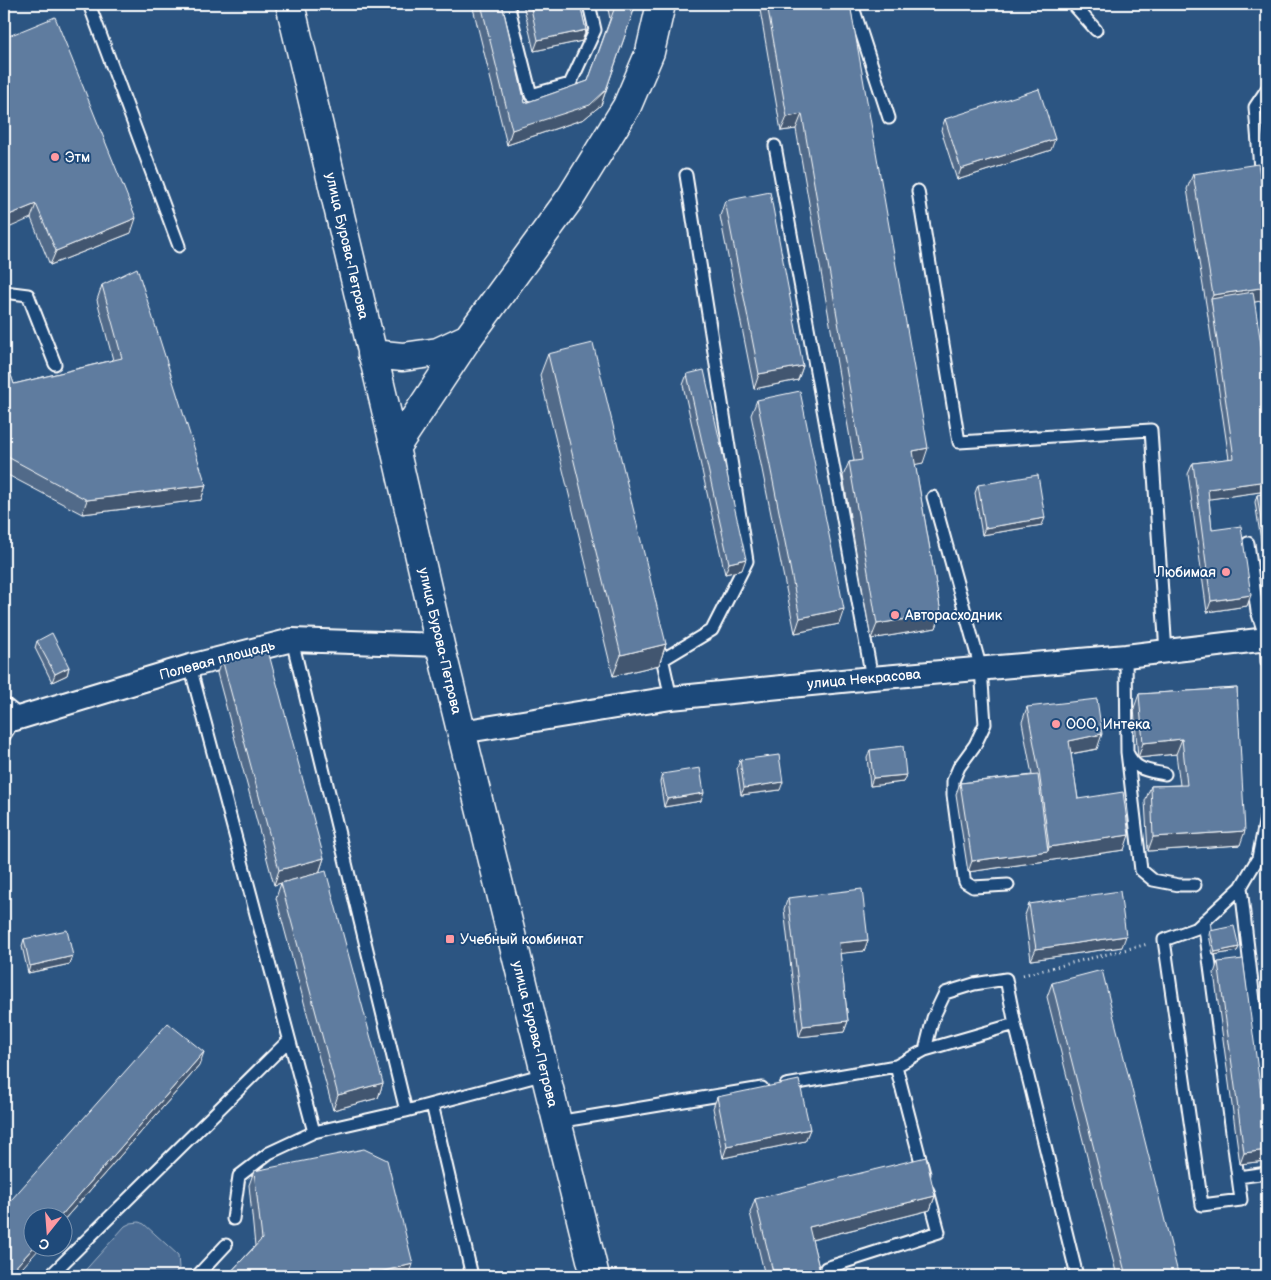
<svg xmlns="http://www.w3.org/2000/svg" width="1271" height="1280" font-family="'Balsamiq Sans',sans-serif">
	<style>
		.green { fill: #486b92; stroke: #a4b5c8 }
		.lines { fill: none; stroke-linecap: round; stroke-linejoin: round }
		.service-casing { stroke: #fff; stroke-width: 15 }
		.minor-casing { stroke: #fff; stroke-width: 26 }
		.secondary-casing { stroke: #fff; stroke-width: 31 }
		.path { stroke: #fff; stroke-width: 3; stroke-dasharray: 1 4; stroke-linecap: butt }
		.service { stroke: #1f4a7a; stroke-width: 11 }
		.minor { stroke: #1f4a7a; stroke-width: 22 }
		.secondary { stroke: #1f4a7a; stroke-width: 28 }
		.wall { fill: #516b89; stroke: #fff }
		.shaded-wall { fill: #42576f; stroke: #fff }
		.building { fill: #5e7c9f; stroke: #fff }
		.poi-dot { fill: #ff9aa2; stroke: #1f4a7a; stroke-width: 2 }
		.labels { text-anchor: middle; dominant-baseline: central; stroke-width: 4; stroke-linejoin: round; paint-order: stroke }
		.poi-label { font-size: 14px; fill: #fff; stroke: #1f4a7a; text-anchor: start }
		.street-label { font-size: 14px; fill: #fff; stroke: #1f4a7a }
	</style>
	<rect width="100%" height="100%" fill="#2c5582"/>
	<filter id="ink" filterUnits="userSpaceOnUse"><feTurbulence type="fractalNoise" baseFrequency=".02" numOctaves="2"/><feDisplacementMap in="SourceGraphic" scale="10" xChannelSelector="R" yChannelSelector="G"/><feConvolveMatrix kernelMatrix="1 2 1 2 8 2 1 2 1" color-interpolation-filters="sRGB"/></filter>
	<g filter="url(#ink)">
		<path class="green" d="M139 1222 144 1224 178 1255 179 1268 174 1276H80L125 1226 131 1223Z"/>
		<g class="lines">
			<defs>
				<path id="service" d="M89 4 179 246
					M508 4 531 95 570 84 595 30 589 4
					M852 4 889 118
					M1073 4 1096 30
					M775 146 872 678
					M918 191 959 442 1151 430 1166 652
					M1262 193 1255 107 1267 89
					M4 292 28 295 55 364
					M933 497 981 669 985 724 975 745 959 767 953 781V795L964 878 965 882 973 887 1008 885
					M1248 543 1257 611 1266 639 1267 662
					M292 640 406 1111
					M661 653 671 698
					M1126 656 1127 752C1136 771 1146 770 1165 774
					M662 660 712 630 747 561 686 175
					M190 666 314 1132 406 1111 545 1074
					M4 736 15 719
					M1127 752 1141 870 1153 880 1179 885H1195
					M1241 887 1267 1115
					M1204 921 1241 1200 1202 1205 1164 940 1197 928 1241 887 1258 858 1267 813
					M925 1050 933 1018 945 993 974 984 1006 979 1015 1024
					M896 1066 924 1174
					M786 1085 896 1066 925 1050 1015 1024 1077 1276
					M432 1104 472 1276
					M557 1122 762 1088
					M1238 1177 1267 1173
					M233 1219 239 1176 269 1153 314 1132
					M50 1276 289 1040
					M197 1276 226 1245
					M828 1276 826 1268 939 1232 928 1191"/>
				<path id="minor" d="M4 710 15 719 190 666 292 640 440 645
					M461 732 671 698 872 678 1126 656 1267 639"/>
				<path id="secondary" d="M290 4 395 448 440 645 595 1276
					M372 354 403 357 438 352 468 338
					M395 448 468 338 571 197 627 106 650 52 661 4"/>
			</defs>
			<use href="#service" class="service-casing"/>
			<use href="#minor" class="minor-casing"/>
			<use href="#secondary" class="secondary-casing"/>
			<path class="path" d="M1023 975 1148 944"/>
			<use href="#service" class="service"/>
			<use href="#minor" class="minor"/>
			<use href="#secondary" class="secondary"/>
		</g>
		<path class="wall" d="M472 4H502L525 103 588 81 610 19 607 4H636L601 105 584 119 507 145Z
			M523 4H580L586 30 582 41 534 51Z
			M759 4H850L923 463 915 464 941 613 936 628 871 639 843 476 849 462 854 461 796 129 781 131Z
			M4 38 131 233 50 265 31 218Z
			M945 119 1051 150 957 180 941 130Z
			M1193 174 1267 217V300L1254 302 1267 491 1209 499 1212 530 1247 606 1207 612 1188 474 1193 463 1229 459 1207 310 1187 189Z
			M725 201 803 366 798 380 754 389 720 216Z
			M102 285 206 485 201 500 82 514 4 473V355L14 384 113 360 97 300Z
			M548 354 666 644 659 665 613 676 540 375Z
			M687 374 742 570 725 574 683 385Z
			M757 400 839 624 795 633 751 415Z
			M978 485 1042 525 982 535 975 493Z
			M1267 493V546L1262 547 1255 502 1257 495Z
			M37 641 69 667 67 675 52 682 35 648Z
			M222 659 324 858 319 873 274 885 217 673Z
			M1237 688 1240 845 1148 851 1145 801 1151 786 1180 785 1176 754 1138 758 1134 708 1139 694Z
			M1027 707 1097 749 1071 754 1078 799 1124 850 968 872 956 794 960 783 1032 775 1022 722Z
			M870 750 906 775 903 782 870 786 867 757Z
			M740 760 780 790 741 795 737 768Z
			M662 774 701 801 664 807 660 782Z
			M281 883 383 1083 378 1098 333 1110 276 898Z
			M788 898 868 940 864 951 840 953 848 1021 844 1032 799 1037 784 909Z
			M1029 904 1122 947 1031 960 1025 915Z
			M1210 931 1239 947 1237 951 1213 955 1209 935Z
			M24 939 73 956 70 964 28 973 22 946Z
			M1218 962 1265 1161 1240 1164 1214 973Z
			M1052 983 1177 1276H1117L1047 997Z
			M199 1066 62 1222V1218L15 1276H4V1208Z
			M717 1097 810 1129 805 1141 723 1158 713 1108Z
			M254 1171 409 1276H227L255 1246 249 1185Z
			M935 1196 930 1210 812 1240 821 1276H765L750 1213 755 1199Z"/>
		<path class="shaded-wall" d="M586 30 582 41 534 51 538 40Z
			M606 90 601 105 584 119 507 145 512 130Z
			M802 114 796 129 781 131 787 117Z
			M1055 139 1051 150 957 180 961 169Z
			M36 204 31 218 4 230V217Z
			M136 218 131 233 50 265 56 251Z
			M1267 287V300L1213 309 1211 299 1213 295Z
			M803 366 798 380 754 389 759 374Z
			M928 448 923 463 908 466 913 451Z
			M1267 481V491L1203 500 1208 489Z
			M206 485 201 500 82 514 87 500Z
			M1045 518 1042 525 982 535 985 528Z
			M1267 539V546L1262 547 1264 540Z
			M746 559 742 570 725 574 729 563Z
			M1251 595 1247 606 1207 612 1211 601Z
			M844 609 839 624 795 633 800 618Z
			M941 613 936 628 871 639 877 624Z
			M666 644 659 665 613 676 621 655Z
			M69 667 67 675 52 682 55 674Z
			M1102 734 1097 749 1064 755 1069 741Z
			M1182 739 1176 754 1138 758 1143 743Z
			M906 775 903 782 870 786 873 778Z
			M783 782 780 790 741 795 744 788Z
			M704 793 701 801 664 807 667 799Z
			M1245 831 1240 845 1148 851 1153 837Z
			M1129 835 1124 850 968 872 972 861 1048 851 1049 847Z
			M324 858 319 873 274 885 279 870Z
			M1126 936 1122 947 1031 960 1036 949Z
			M868 940 864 951 835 954 839 943Z
			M1239 947 1237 951 1213 955 1215 952Z
			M73 956 70 964 28 973 30 966Z
			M848 1021 844 1032 799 1037 803 1026Z
			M204 1052 199 1066 62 1222V1218H59Z
			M383 1083 378 1098 333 1110 338 1095Z
			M810 1129 805 1141 723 1158 727 1146Z
			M1267 1150V1155L1265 1161 1240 1164 1244 1153Z
			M935 1196 930 1210 803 1242 809 1227Z
			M33 1248H40L15 1276H9L10 1273Z
			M413 1264 409 1276H363Z
			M1178 1273 1177 1276H1166Z"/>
		<path class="building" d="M481 4H502L525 103 588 81 616 4H636L606 90 590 105 512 130Z
			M530 4H580L586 30 538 40Z
			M767 4H850L928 448 913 451 941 613 877 624 849 462 862 460 802 114 787 117Z
			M55 17 136 218 56 251 36 204 4 217V38Z
			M1039 89 1055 139 961 169 945 119Z
			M1258 164 1267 217V287L1213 295 1193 174Z
			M770 192 803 366 759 374 725 201Z
			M137 268 206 485 87 500 4 455V355L14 384 122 358 102 285Z
			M1253 292 1267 383V481L1208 489 1212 530 1241 526 1251 595 1211 601 1193 463 1234 458 1211 299Z
			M593 343 666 644 621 655 548 354Z
			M704 370 746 559 729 563 687 374Z
			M800 391 844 609 800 618 757 400Z
			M1038 475 1045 518 985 528 978 485Z
			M1267 493V539L1264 540 1257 495Z
			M52 633 69 667 55 674 37 641Z
			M267 647 324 858 279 870 222 659Z
			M1237 688 1245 831 1153 837 1151 786 1187 785 1182 739 1143 743 1139 694Z
			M1097 699 1102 734 1069 741 1078 799 1123 792 1129 835 1049 847 1039 771 1027 707Z
			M903 746 906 775 873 778 870 750Z
			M779 755 783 782 744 788 740 760Z
			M700 768 704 793 667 799 662 774Z
			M1038 775 1048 851 972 861 960 783Z
			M326 871 383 1083 338 1095 281 883Z
			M862 889 868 940 839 943 848 1021 803 1026 788 898Z
			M1120 891 1126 936 1036 949 1029 904Z
			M1234 926 1239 947 1215 952 1210 931Z
			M67 930 73 956 30 966 24 939Z
			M1243 959 1267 1138V1150L1244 1153 1218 962Z
			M1102 970 1178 1273 1166 1276H1126L1052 983Z
			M168 1023 204 1052 59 1218H32L33 1248 10 1273 4 1267V1208Z
			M799 1080 810 1129 727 1146 717 1097Z
			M364 1149 387 1160 413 1264 363 1276H297V1271L292 1276H227L262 1239 254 1171Z
			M926 1157 935 1196 809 1227 821 1276H774L755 1199Z"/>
	</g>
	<g class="poi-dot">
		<circle cx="55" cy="157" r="5"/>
		<circle cx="1226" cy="572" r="5"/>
		<circle cx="895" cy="615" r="5"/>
		<circle cx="1056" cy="724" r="5"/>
		<rect x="445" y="934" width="10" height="10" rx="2.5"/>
	</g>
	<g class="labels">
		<g class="poi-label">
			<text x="65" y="157">Этм</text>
			<text x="1216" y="572" text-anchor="end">Любимая</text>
			<text x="905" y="615">Авторасходник</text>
			<text x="1066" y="724">ООО, Интека</text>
			<text x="460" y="939">Учебный комбинат</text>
		</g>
		<g class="street-label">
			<text transform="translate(347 246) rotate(77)">улица Бурова-Петрова</text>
			<text transform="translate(440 641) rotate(77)">улица Бурова-Петрова</text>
			<text transform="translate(217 660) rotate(-15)">Полевая площадь</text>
			<text transform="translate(864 679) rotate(-5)">улица Некрасова</text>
			<text transform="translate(535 1034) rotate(76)">улица Бурова-Петрова</text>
		</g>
	</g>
	<rect width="1271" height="1280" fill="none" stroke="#1f4a7a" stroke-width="20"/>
	<rect x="10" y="10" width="1251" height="1260" fill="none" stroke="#fff" stroke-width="2" filter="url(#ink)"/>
	<g transform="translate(48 1232) rotate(197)"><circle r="24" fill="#1f4a7a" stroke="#7992af"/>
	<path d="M0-4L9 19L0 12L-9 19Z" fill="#ff9aa2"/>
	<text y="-8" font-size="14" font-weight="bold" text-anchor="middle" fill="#ffffff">С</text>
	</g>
</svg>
